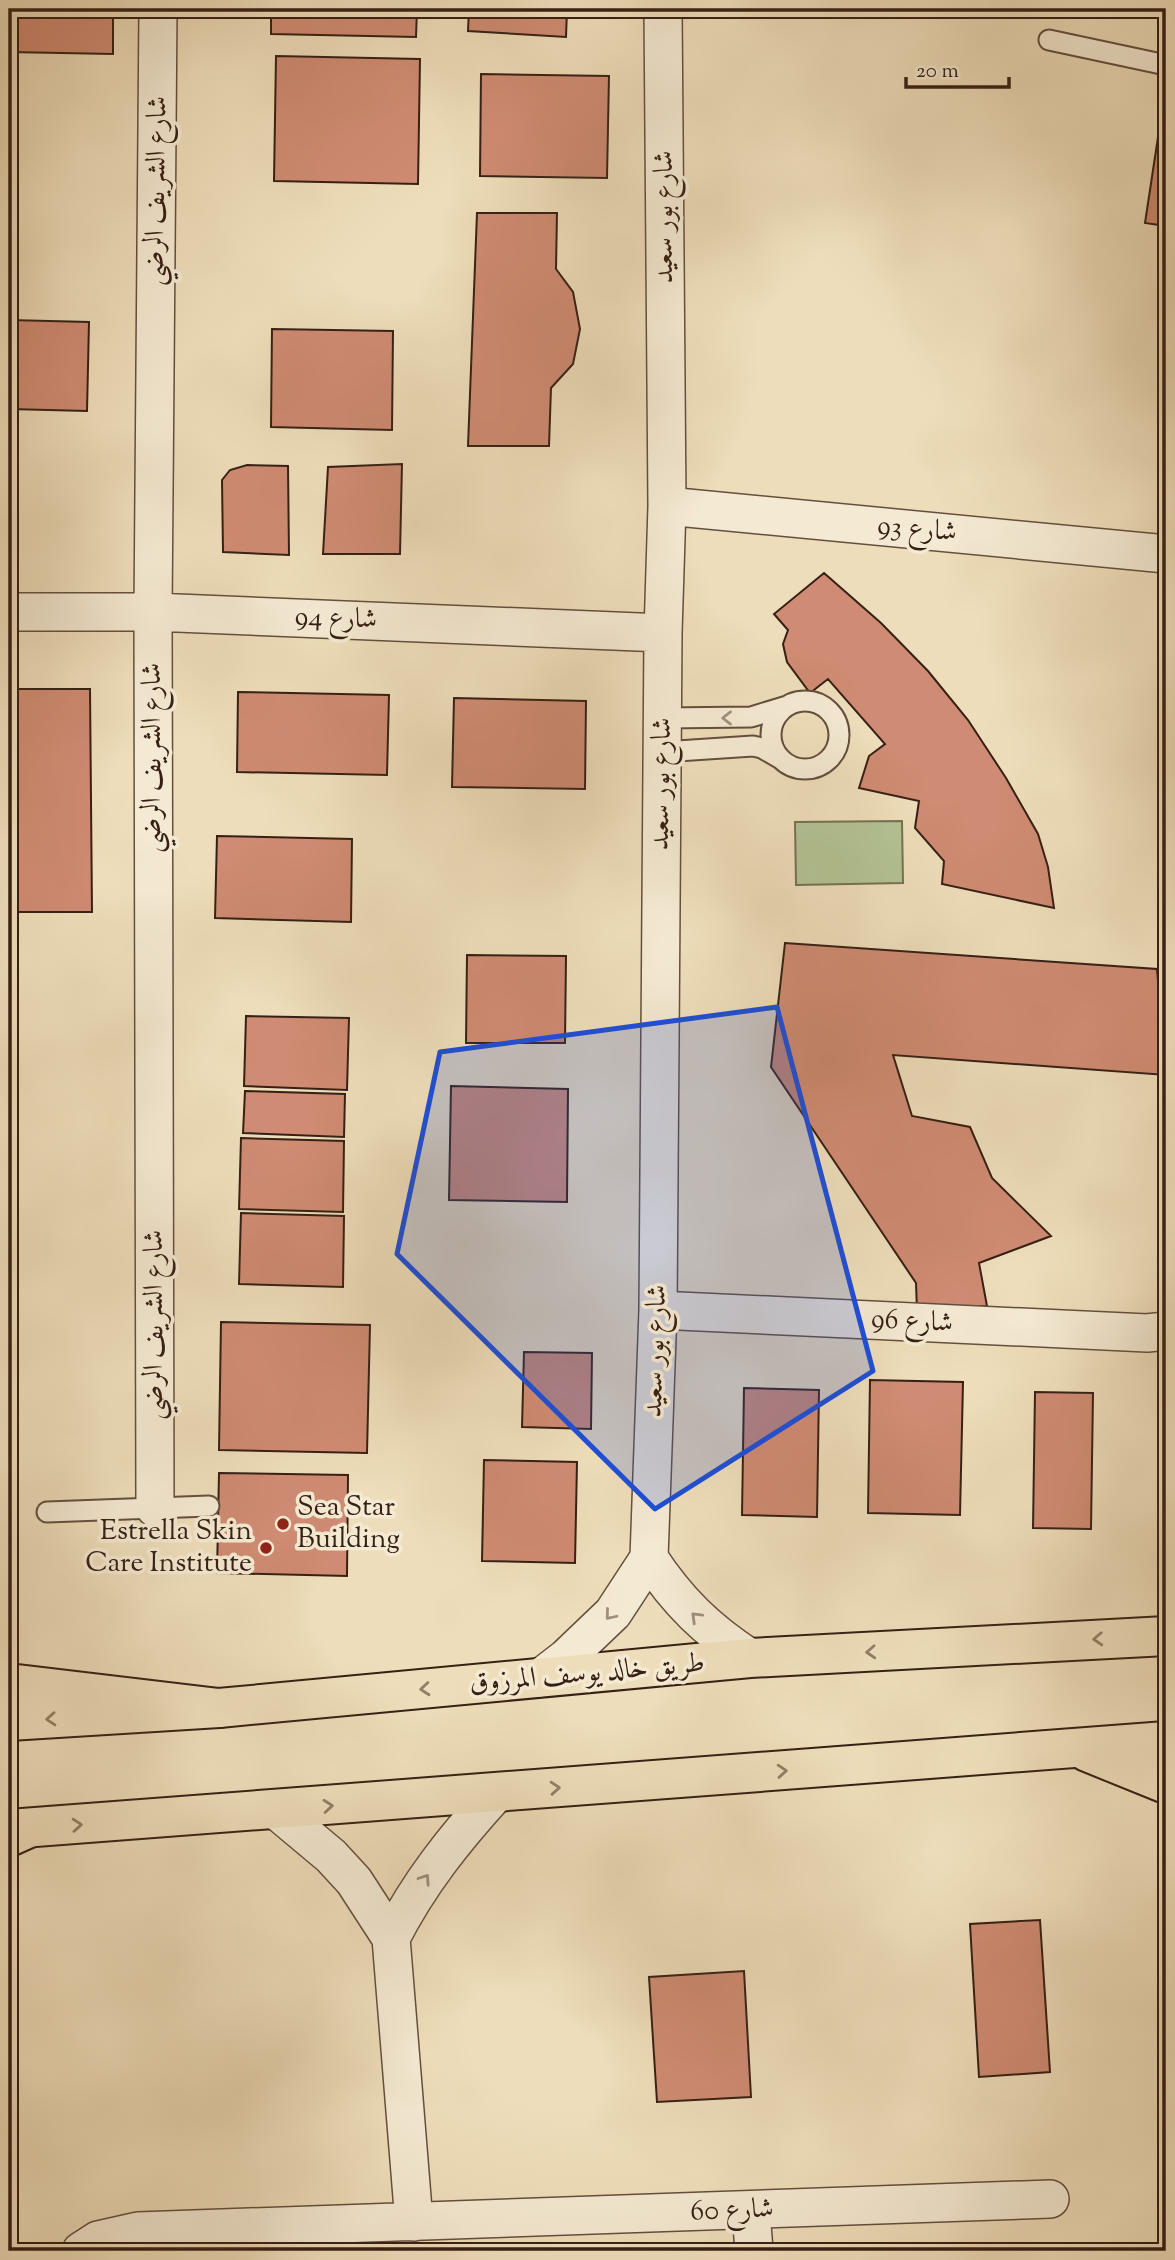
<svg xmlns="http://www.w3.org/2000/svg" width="1175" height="2260" font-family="'Sorts Mill Goudy',Amiri,serif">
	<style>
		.green { fill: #b3c294; stroke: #747154; stroke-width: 2 }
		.building { fill: #cf8b73; stroke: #362014; stroke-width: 2 }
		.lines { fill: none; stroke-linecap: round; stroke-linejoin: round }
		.lane-casing { stroke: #644f3e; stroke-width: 23 }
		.street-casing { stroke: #644f3e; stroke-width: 40 }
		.primary-casing { stroke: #362014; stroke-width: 42 }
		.highway-casing { stroke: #362014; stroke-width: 42 }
		.lane { stroke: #f4e9d2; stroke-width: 19 }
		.street { stroke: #f4e9d2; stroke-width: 37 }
		.primary { stroke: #eeddba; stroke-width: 38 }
		.highway { stroke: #eeddba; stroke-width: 38 }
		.oneway { stroke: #9e8f7c }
		.oneway2 { stroke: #927e67 }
		.marked { fill: #1d4ed8; fill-opacity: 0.2; stroke: #1d4ed8; stroke-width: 5; stroke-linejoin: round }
		.poi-dot { fill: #8f2418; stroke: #f4e9d2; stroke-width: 2.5 }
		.labels { text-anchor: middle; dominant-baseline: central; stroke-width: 7; stroke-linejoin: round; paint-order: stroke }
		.street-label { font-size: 28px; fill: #362014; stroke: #f4e9d2 }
		.poi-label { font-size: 28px; fill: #362014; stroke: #f4e9d2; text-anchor: start }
	</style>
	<rect width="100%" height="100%" fill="#eeddba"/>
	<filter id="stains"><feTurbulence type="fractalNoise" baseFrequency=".00286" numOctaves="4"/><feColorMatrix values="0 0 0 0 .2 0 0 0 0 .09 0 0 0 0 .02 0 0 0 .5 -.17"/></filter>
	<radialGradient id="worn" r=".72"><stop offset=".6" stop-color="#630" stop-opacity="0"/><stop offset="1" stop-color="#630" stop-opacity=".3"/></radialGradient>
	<path class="green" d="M902 821 903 883 796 885 795 822Z"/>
	<path class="building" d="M9 9H113V54L9 52Z
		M271 9H417L416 37 271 34Z
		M469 9H567L566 37 468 31Z
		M276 56 420 59 418 184 274 181Z
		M481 74 609 76 607 178 480 176Z
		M1160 124 1166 125V226L1145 223Z
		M477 213H557L556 269 573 292 580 329 573 364 551 388 549 446H468Z
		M9 320 89 322 87 411 9 409Z
		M272 329 393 331 392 430 271 427Z
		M402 464 400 554H323L328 467Z
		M247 465 288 466 289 555 223 552 222 480 230 470Z
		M824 573 881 623 928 671 968 720 1006 778 1038 834 1048 867 1054 908 942 884 944 861 915 828 919 801 859 788 869 756 885 744 828 679 810 693 787 662 783 644 788 630 774 614Z
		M9 689H90L92 912H9Z
		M238 692 389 695 387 775 237 772Z
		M454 698 586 701 585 789 452 787Z
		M217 836 352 839 351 922 215 918Z
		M785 943 1157 969 1166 1075 893 1055 912 1116 970 1127 992 1178 1051 1236 979 1263 987 1306 917 1311 916 1283 771 1067Z
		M467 955 566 956 565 1043H466Z
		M246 1016 349 1018 347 1090 244 1086Z
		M451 1086 568 1089 567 1202 449 1200Z
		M245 1091 345 1094 344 1137 243 1133Z
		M241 1138 344 1141 343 1212 239 1209Z
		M241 1213 344 1216 343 1287 239 1284Z
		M221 1322 370 1325 367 1453 219 1450Z
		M524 1352 592 1353 591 1429 522 1427Z
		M870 1380 963 1382 960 1515 868 1513Z
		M744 1388 819 1390 817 1517 742 1515Z
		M1035 1392 1093 1393 1091 1529 1033 1528Z
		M484 1460 577 1462 575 1563 482 1561Z
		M219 1473 348 1475 347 1576 217 1573Z
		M1040 1920 1050 2072 979 2077 970 1924Z
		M744 1971 751 2097 657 2102 649 1977Z"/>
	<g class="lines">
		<defs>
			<path id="lane" d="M1049 40 1166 65
				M771 735a34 34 0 1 1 68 0a34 34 0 1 1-68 0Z
				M663 718 751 717 787 706
				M662 752 753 746 762 748 781 759
				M47 1512 209 1506"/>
			<path id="street" d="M667 506 1166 554
				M9 612H153L663 633
				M658 1310 1147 1333 1166 1331
				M155 1508 153 612 158 9
				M649 1558C678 1602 707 1630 750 1658
				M540 1678 566 1658 613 1613 649 1558 658 1310 663 633 667 506 663 9
				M276 1810 331 1856 354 1881 391 1938 414 2222
				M391 1938C419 1883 455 1838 497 1792
				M751 2211 754 2251
				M81 2251 98 2240 138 2231 1050 2199"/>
			<path id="primary" d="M9 1721 219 1708 750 1658 1166 1636
				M1087 1752 1166 1784
				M9 1829 1166 1741"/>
			<path id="highway" d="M9 1683 219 1708
				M9 1837 29 1828"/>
		</defs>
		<use href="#lane" class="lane-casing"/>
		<use href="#street" class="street-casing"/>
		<use href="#primary" class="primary-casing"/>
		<use href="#highway" class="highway-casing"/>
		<use href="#lane" class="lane"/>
		<use href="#street" class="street"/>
		<use href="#primary" class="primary"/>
		<use href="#highway" class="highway"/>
	</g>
	<defs><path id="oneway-chevron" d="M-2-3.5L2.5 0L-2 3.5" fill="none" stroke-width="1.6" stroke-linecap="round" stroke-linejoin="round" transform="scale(1.75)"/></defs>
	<g class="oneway">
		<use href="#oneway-chevron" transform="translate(727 718) rotate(180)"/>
		<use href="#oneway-chevron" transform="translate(610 1615) rotate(130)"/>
		<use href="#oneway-chevron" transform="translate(696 1617) rotate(-136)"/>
		<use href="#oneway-chevron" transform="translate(425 1879) rotate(-56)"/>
	</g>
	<g class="oneway2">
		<use href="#oneway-chevron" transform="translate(1098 1639) rotate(177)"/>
		<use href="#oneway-chevron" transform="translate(871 1652) rotate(177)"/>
		<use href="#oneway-chevron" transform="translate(425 1689) rotate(175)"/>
		<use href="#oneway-chevron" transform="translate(51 1719) rotate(176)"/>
		<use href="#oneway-chevron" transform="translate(782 1771) rotate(-4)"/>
		<use href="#oneway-chevron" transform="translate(555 1788) rotate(-4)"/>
		<use href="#oneway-chevron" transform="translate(328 1806) rotate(-5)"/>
		<use href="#oneway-chevron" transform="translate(77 1825) rotate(-4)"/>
	</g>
	<path class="marked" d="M777 1007 873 1371 655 1509 397 1254 440 1052Z"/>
	<g class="poi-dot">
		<circle cx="283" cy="1524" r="7"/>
		<circle cx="266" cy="1548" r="7"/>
	</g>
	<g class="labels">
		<g class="street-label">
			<text transform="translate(157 191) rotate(-89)">شارع الشريف الرضي</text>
			<text transform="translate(665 217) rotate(-90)">شارع بور سعيد</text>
			<text transform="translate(917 530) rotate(5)">شارع 93</text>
			<text transform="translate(336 619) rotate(2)">شارع 94</text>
			<text transform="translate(153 758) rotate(-90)">شارع الشريف الرضي</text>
			<text transform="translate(662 784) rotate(-89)">شارع بور سعيد</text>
			<text transform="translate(912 1322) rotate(3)">شارع 96</text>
			<text transform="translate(155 1325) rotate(-90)">شارع الشريف الرضي</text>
			<text transform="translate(656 1351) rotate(-88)">شارع بور سعيد</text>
			<text transform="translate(587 1674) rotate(-5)">طريق خالد يوسف المرزوق</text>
			<text transform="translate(732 2211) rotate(-2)">شارع 60</text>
		</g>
		<g class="poi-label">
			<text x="297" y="1508">Sea Star<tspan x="297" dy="32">Building</tspan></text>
			<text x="252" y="1532" text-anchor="end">Estrella Skin<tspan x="252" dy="32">Care Institute</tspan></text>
		</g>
	</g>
	<rect width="1175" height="2260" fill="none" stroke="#eeddba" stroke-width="35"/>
	<rect x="10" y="10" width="1154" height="2239" fill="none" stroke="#362014" stroke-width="3.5"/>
	<rect x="18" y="18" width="1140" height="2225" fill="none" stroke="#362014" stroke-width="2"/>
	<path d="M906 77v10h103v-10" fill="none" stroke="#362014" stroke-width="3.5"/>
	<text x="916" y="77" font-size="21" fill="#362014" stroke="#f4e9d2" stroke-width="5" paint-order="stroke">20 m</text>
	<rect width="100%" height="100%" filter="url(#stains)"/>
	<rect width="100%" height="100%" fill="url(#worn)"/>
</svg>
